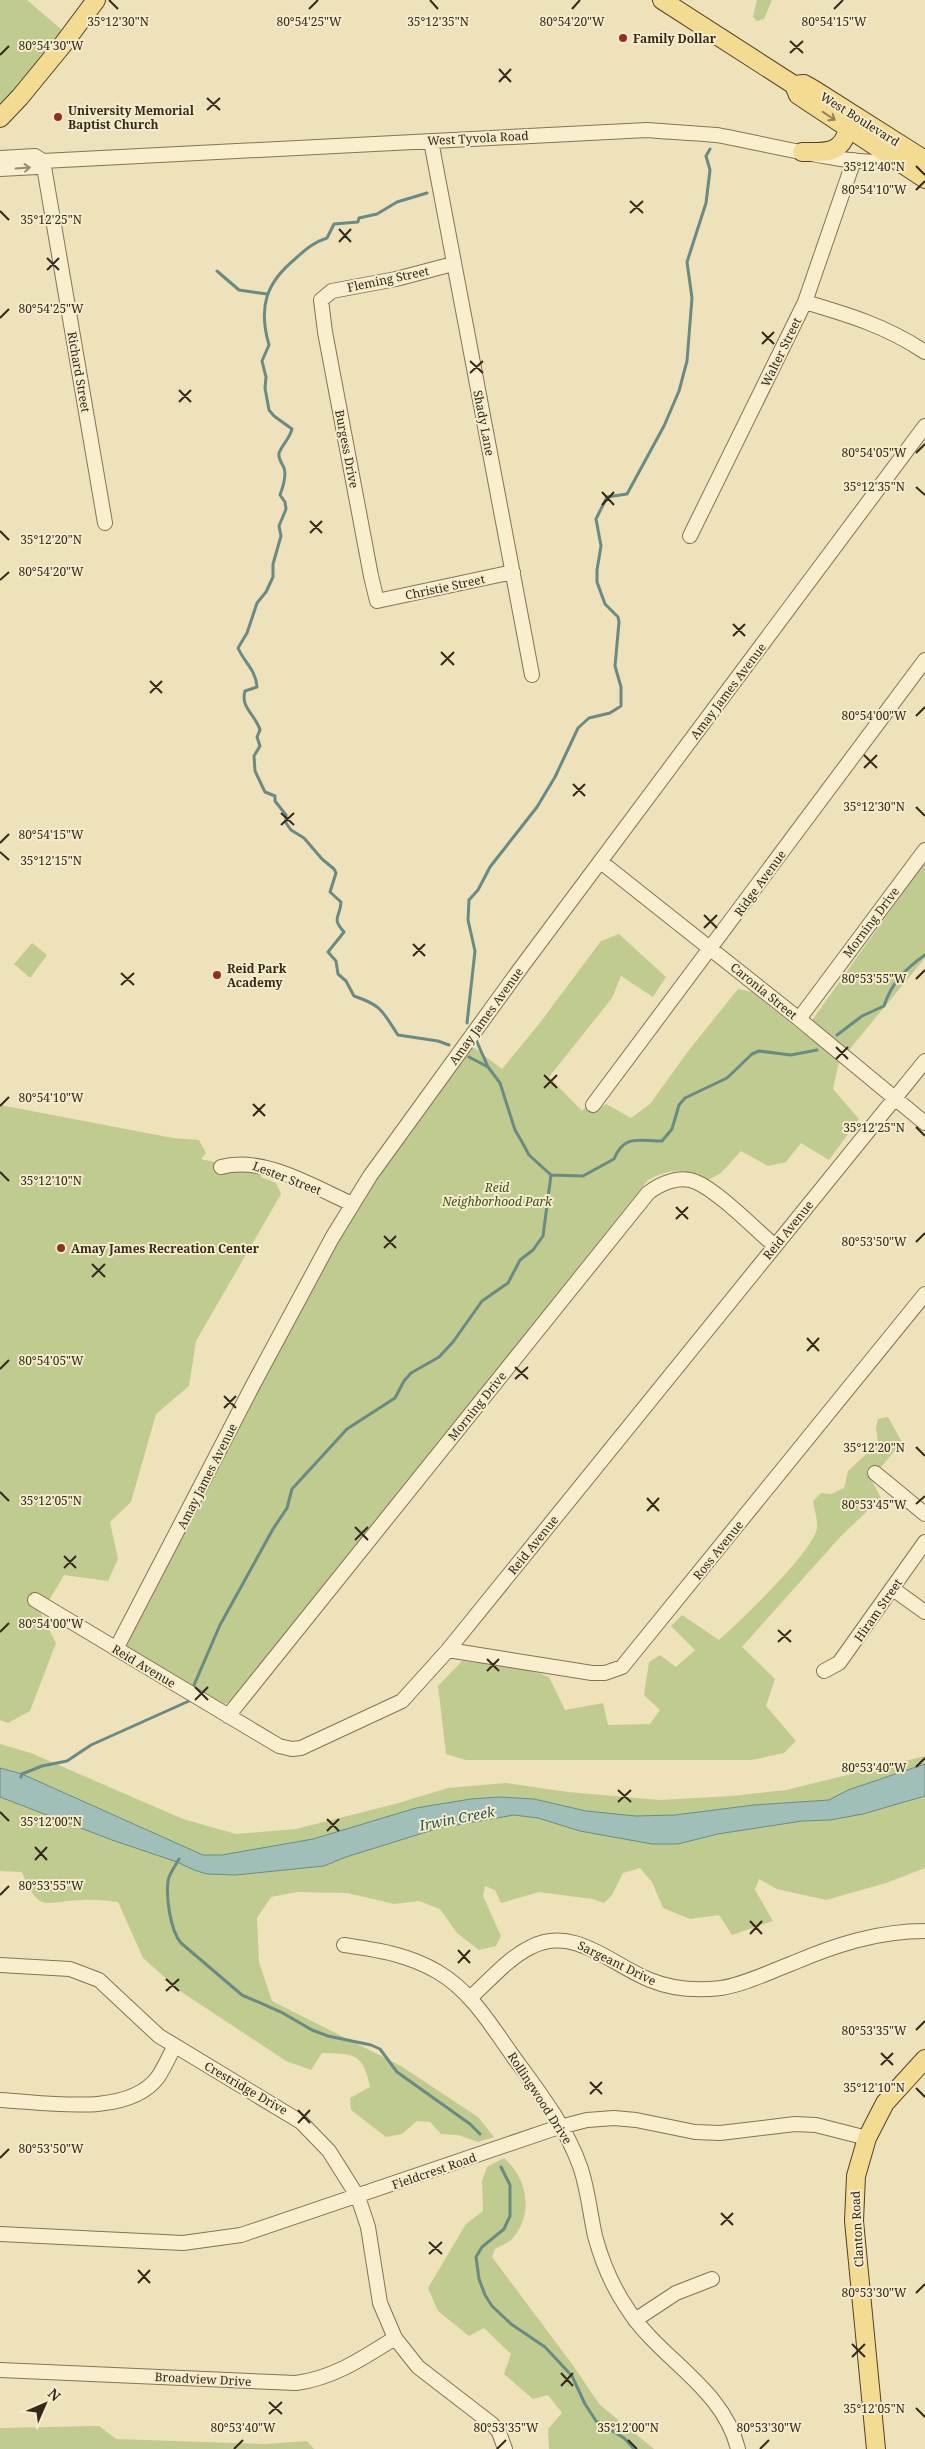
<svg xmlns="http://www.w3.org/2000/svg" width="925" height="2449" font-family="'Noto Serif',serif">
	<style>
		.green { fill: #c0cb90 }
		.water { fill: #a0bfb8; stroke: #678c85 }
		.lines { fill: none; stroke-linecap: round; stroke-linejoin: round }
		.stream { stroke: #678c85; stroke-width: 3 }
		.minor-casing { stroke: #857255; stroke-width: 16 }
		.major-casing { stroke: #52402a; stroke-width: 20 }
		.minor { stroke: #f9efce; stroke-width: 14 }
		.major { stroke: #f3dc91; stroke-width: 18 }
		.oneway { stroke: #948256 }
		.oneway2 { stroke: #968c74 }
		.ticks { fill: none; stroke: #34291a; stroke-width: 2 }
		.poi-dot { fill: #942c25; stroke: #f5eccb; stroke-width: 2 }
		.labels { text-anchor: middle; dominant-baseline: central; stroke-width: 4; stroke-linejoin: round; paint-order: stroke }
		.poi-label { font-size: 12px; font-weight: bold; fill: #34291a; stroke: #f5eccb; text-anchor: start }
		.street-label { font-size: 12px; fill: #34291a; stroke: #f5eccb }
		.park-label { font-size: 12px; font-style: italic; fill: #415021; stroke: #f5eccb }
		.water-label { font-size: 14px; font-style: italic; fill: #295354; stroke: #f5eccb }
		.ticks-label { font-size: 12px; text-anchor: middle; fill: #34291a; stroke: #f5eccb; stroke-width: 4; stroke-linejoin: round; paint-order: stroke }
	</style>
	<rect width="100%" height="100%" fill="#eee2bb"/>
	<path class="green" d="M0 0H27L62 30 26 83 0 103Z
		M757 0H772L764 19 757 21 753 17Z
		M925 862V958L839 1062 833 1089 859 1119 829 1160 801 1143 786 1162 768 1166 741 1151 721 1173 708 1180C686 1168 670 1168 648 1180L230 1702 225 1704 219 1702 123 1645 349 1216 472 1046 502 1069 539 1024 601 941 619 934 666 977 653 997 621 976 612 998 549 1077 582 1111 590 1102 598 1109 606 1104 631 1118 650 1104 689 1050 738 989 752 992 803 1033Z
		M32 943 47 955 31 977H29L14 964Z
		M0 1105 173 1138 199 1140 206 1153 201 1159 263 1173 261 1177 276 1183 281 1194 196 1341 189 1386 156 1414 131 1502 110 1522 118 1559 108 1581 64 1575 41 1614 56 1643 30 1711 8 1723 0 1720Z
		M888 1417 902 1442 871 1479 881 1498 841 1536 742 1647 775 1679 766 1706 796 1741 784 1753 752 1760H466L446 1754 438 1686 462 1661 522 1667 549 1677 565 1710 603 1703 608 1725 650 1724 660 1710 644 1695 649 1662 660 1655 676 1667 695 1650 671 1626 682 1615 719 1640C739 1622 814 1551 817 1528 818 1520 814 1509 813 1501L821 1493 831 1494 844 1488 848 1471 878 1443 876 1428 878 1419Z
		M0 1744 31 1753 183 1819 236 1834 296 1829 395 1804 448 1788 506 1783 568 1792 659 1800 731 1796 786 1790 925 1756V1764L848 1790 829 1800 754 1805 675 1815 636 1816 586 1811 534 1799 499 1797 471 1799 416 1808 313 1839 222 1855H203L22 1774 0 1768Z
		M925 1796V1868L886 1883 826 1900 777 1889 759 1879 755 1890 773 1921 732 1935 719 1915 690 1919 663 1908 652 1882 640 1868 623 1873 612 1895 604 1903 592 1899 539 1892 501 1903 495 1890 485 1886 483 1896 501 1936 496 1946 479 1950 457 1933 440 1909 419 1901 394 1904 347 1893 297 1892 271 1897 257 1918 259 1962 272 2001 401 2066 478 2117 494 2137 478 2142 458 2135 441 2134 430 2122 417 2121 402 2134 386 2137 351 2110 350 2098 370 2087C363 2052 353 2054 322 2053L311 2070 286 2061 180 1991 143 1958 118 1902C106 1901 94 1899 82 1900 44 1901 40 1915 22 1872L0 1871V1797L112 1840 177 1862 194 1870 207 1874 236 1875 324 1866 346 1857 439 1828 514 1815 538 1818 580 1831 652 1844H678L718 1834 802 1821 830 1820 863 1814Z
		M504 2158C528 2179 534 2215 512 2239 508 2243 500 2246 495 2249L492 2257 572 2364 600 2405 654 2449H549L548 2429 562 2413 548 2395 533 2399 504 2374 511 2354 484 2328 469 2336 438 2311 428 2288 466 2224 483 2211 482 2181 487 2167Z
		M99 2426 116 2439 265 2444 307 2441 314 2449H0V2428Z"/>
	<path class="water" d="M925 1764V1796L863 1814 830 1820 802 1821 718 1834 678 1844H652L580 1831 538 1818 514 1815 439 1828 346 1857 324 1866 236 1875 207 1874 194 1870 177 1862 112 1840 0 1797V1768L22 1774 203 1855H222L313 1839 416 1808 471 1799 499 1797 534 1799 586 1811 636 1816 675 1815 754 1805 829 1800 848 1790Z"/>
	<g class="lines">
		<path class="stream" d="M427 193 397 202 377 214 359 218 358 222 334 224 327 238C314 242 306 249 295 259 266 283 258 307 269 345L262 361 266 377 265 388 269 410 274 416 292 429C290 438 282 445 279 453 278 459 282 463 284 468 287 476 283 487 280 495L285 502 286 509 279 526 281 536 273 564V577L266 592 257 603 247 633 238 648C244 662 256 670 257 687L245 691C240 708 256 715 260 730L257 737 260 746 254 756 255 771 265 792 275 796V801L286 815V823L291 830 304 838 322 859 334 869 336 873 330 892 341 902C340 919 331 917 344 932L328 952 336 961 338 974 346 981 354 996C383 1006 382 1011 398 1035L438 1041 449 1045
			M217 271 239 290 267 294
			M467 1023 475 951 468 920 469 900 478 890 490 867 537 807 555 777 578 728 589 718 610 713 621 706V687L615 666 619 622 618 617 605 604 597 582V570L601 546 596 519 607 497 627 494 664 426 679 391 687 361 692 298 687 262 706 203 710 170 706 156 710 149
			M837 1035 862 1016 884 1006C891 984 905 969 925 955
			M477 1042 488 1067 500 1083 515 1130 522 1142 529 1155 551 1175 583 1176 614 1159C624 1134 639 1141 662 1141L672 1129 679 1105 685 1098 727 1078 752 1054 759 1051 791 1055 817 1050
			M469 1057 488 1067
			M194 1685 220 1625 273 1529 287 1508 292 1489 347 1429 395 1398 404 1381 411 1373 439 1357 453 1342 482 1301 508 1283 520 1260 533 1250 543 1236 551 1175
			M21 1777 22 1774 42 1766 67 1761 91 1745 189 1701
			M179 1859C176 1865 169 1874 168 1881 166 1897 170 1930 181 1943L242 1995 281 2012 312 2030 328 2036 371 2045 380 2049 397 2072 470 2124 480 2134
			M501 2167 510 2185V2216L504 2229 482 2247 476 2257 479 2279 485 2295 492 2306 511 2324 545 2347 572 2376 585 2404 596 2421 624 2438 634 2449"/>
		<defs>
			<path id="minor" d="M431 141 532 675
				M0 158 35 156 43 161 647 130C670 132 693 133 716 135 747 139 875 174 896 157
				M43 161 105 523
				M0 169 37 167 43 161
				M453 264 396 279 332 291 321 300 325 332 371 576 377 601 513 572
				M805 302C849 315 886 326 925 352
				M690 536 805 302 854 160
				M601 862 799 1019 925 1123
				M799 1019 925 850
				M593 1105 925 660
				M221 1167C262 1155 314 1187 352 1204
				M875 1473 925 1514
				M893 1589 925 1612
				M35 1600 279 1746 292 1749 301 1748 402 1701 448 1650 925 1061
				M116 1649 253 1385 332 1238 370 1176 520 969 925 426
				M448 1650 592 1673H605L622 1667 925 1294
				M824 1671 839 1663 925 1542
				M228 1716 648 1193C661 1183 680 1175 696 1182 718 1191 756 1230 775 1246
				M344 1945C377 1950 408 1954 438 1972 472 1992 492 2027 515 2059 540 2093 567 2128 581 2169 588 2191 590 2213 595 2236 602 2262 612 2286 627 2308 659 2359 723 2387 738 2449
				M0 1965 70 1969 99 1980 159 2036 301 2122 329 2151 358 2197 368 2227 380 2303 395 2338 418 2367 492 2424 499 2432 505 2449
				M470 1998C489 1981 508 1958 531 1947 574 1925 612 1965 650 1980 672 1989 697 1991 721 1988 746 1984 769 1972 793 1963 835 1945 878 1931 925 1931
				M0 2100C45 2102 128 2118 158 2077 164 2068 169 2057 174 2047
				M0 2234 183 2243 241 2235 556 2128 587 2120 614 2118 636 2120 695 2132 720 2133 795 2124 816 2125 867 2138
				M635 2320 676 2293 712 2279
				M0 2370 296 2383C334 2378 363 2358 395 2338"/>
			<path id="major" d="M662 0 794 85 798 95 925 179
				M794 85 804 84 813 89 925 160
				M0 118 20 97 61 47 96 0
				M802 152C825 152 841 155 848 129
				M876 2449 854 2221 856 2176 867 2138 885 2103 925 2059"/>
		</defs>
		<use href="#minor" class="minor-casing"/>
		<use href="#major" class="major-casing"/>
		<use href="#minor" class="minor"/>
		<use href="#major" class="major"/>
	</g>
	<defs><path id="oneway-shaft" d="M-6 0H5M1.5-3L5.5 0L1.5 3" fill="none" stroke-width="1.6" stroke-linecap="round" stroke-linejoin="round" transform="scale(1.25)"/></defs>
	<use class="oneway" href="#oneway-shaft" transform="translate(829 116) rotate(34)"/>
	<use class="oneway2" href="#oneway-shaft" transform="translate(23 168) rotate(-4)"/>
	<path class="ticks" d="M109 0 118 9M430 0 438 9M309 9 318 0M572 9 580 0M834 9 843 0M790 41 803 53M790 53 803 41M0 55 9 46M499 69 511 82M499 82 511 69M207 98 220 110M207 110 220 98M916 166 925 175M916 190 925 181M630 201 643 213M0 211 9 220M630 213 643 201M339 229 351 242M339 242 351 229M47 258 59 270M47 270 59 258M0 318 9 309M762 332 774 344M762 344 774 332M470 361 483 373M470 373 483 361M179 390 191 402M179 402 191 390M916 453 925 444M916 487 925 495M602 492 614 505M602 505 614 492M310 521 322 533M0 531 9 540M310 533 322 521M0 580 9 572M733 624 745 636M733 636 745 624M441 652 454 665M441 665 454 652M150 681 162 693M150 693 162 681M916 716 925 707M864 755 877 768M864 768 877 755M573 784 585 796M573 796 585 784M916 807 925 816M281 813 294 825M281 825 294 813M0 843 9 834M0 852 9 860M704 915 717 928M704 928 717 915M413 944 425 956M413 956 425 944M121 973 134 985M916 979 925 970M121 985 134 973M836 1047 848 1059M836 1059 848 1047M544 1075 557 1088M544 1088 557 1075M253 1104 265 1116M0 1106 9 1097M253 1116 265 1104M916 1127 925 1136M0 1172 9 1181M676 1207 688 1219M676 1219 688 1207M384 1236 396 1248M916 1242 925 1233M384 1248 396 1236M92 1264 105 1277M92 1277 105 1264M807 1338 819 1351M807 1351 819 1338M515 1367 528 1379M0 1369 9 1360M515 1379 528 1367M224 1396 236 1408M224 1408 236 1396M916 1447 925 1456M0 1492 9 1501M647 1498 659 1511M916 1504 925 1496M647 1511 659 1498M355 1527 368 1540M355 1540 368 1527M64 1556 76 1568M64 1568 76 1556M778 1630 791 1642M0 1632 9 1623M778 1642 791 1630M487 1659 499 1671M487 1671 499 1659M195 1687 208 1700M195 1700 208 1687M916 1767 925 1758M618 1790 631 1802M618 1802 631 1790M0 1812 9 1821M327 1819 339 1831M327 1831 339 1819M35 1847 47 1860M35 1860 47 1847M0 1895 9 1886M750 1921 762 1934M750 1934 762 1921M458 1950 470 1963M458 1963 470 1950M166 1979 179 1991M166 1991 179 1979M916 2030 925 2021M881 2053 893 2065M881 2065 893 2053M590 2082 602 2094M916 2088 925 2097M590 2094 602 2082M298 2110 310 2123M298 2123 310 2110M0 2158 9 2149M721 2213 733 2225M721 2225 733 2213M429 2242 442 2254M429 2254 442 2242M138 2270 150 2283M138 2283 150 2270M916 2293 925 2284M852 2344 865 2357M852 2357 865 2344M561 2373 573 2386M561 2386 573 2373M269 2402 282 2414M916 2408 925 2417M269 2414 282 2402M628 2440 637 2449M234 2449 243 2440M497 2449 506 2440M760 2449 769 2440"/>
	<g class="poi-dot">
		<circle cx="623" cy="38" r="5"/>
		<circle cx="58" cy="117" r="5"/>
		<circle cx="217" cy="975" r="5"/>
		<circle cx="61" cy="1248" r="5"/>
	</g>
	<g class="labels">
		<g class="poi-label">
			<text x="633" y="38">Family Dollar</text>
			<text x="68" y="110">University Memorial<tspan x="68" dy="14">Baptist Church</tspan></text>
			<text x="227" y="968">Reid Park<tspan x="227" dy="14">Academy</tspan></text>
			<text x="71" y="1248">Amay James Recreation Center</text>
		</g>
		<g class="street-label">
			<text transform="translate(860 119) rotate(32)">West Boulevard</text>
			<text transform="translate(478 138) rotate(-3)">West Tyvola Road</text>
			<text transform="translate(388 279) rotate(-12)">Fleming Street</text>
			<text transform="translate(781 352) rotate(-64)">Walter Street</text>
			<text transform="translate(79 372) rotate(80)">Richard Street</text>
			<text transform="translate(484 423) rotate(79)">Shady Lane</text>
			<text transform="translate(347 449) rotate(79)">Burgess Drive</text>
			<text transform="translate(445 587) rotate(-12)">Christie Street</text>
			<text transform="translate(728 691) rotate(-53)">Amay James Avenue</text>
			<text transform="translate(760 883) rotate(-54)">Ridge Avenue</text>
			<text transform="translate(871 922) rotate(-53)">Morning Drive</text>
			<text transform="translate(764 991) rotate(39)">Caronia Street</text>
			<text transform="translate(486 1016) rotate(-54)">Amay James Avenue</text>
			<text transform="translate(287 1178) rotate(21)">Lester Street</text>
			<text transform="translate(788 1230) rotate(-51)">Reid Avenue</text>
			<text transform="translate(477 1406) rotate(-51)">Morning Drive</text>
			<text transform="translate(207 1476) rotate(-63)">Amay James Avenue</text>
			<text transform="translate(533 1545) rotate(-51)">Reid Avenue</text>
			<text transform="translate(718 1550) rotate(-51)">Ross Avenue</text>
			<text transform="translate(878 1610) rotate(-55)">Hiram Street</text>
			<text transform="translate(144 1666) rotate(31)">Reid Avenue</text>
			<text transform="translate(617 1963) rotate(26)">Sargeant Drive</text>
			<text transform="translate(246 2088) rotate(30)">Crestridge Drive</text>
			<text transform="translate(540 2098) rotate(57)">Rollingwood Drive</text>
			<text transform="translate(434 2171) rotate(-19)">Fieldcrest Road</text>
			<text transform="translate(857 2229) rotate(-93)">Clanton Road</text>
			<text transform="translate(203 2379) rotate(3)">Broadview Drive</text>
		</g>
		<g class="park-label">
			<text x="497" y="1187">Reid<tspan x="497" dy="14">Neighborhood Park</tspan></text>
		</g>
		<g class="water-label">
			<text transform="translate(457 1818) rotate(-11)">Irwin Creek</text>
		</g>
	</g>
	<g class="ticks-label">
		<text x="118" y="26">35°12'30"N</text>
		<text x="309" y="26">80°54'25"W</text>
		<text x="438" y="26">35°12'35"N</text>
		<text x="572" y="26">80°54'20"W</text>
		<text x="834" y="26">80°54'15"W</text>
		<text x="51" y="50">80°54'30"W</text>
		<text x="874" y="171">35°12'40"N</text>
		<text x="874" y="194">80°54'10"W</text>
		<text x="51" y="224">35°12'25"N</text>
		<text x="51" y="313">80°54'25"W</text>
		<text x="874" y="457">80°54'05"W</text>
		<text x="874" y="491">35°12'35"N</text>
		<text x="51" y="544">35°12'20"N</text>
		<text x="51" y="576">80°54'20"W</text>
		<text x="874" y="720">80°54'00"W</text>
		<text x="874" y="811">35°12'30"N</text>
		<text x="51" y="839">80°54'15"W</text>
		<text x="51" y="865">35°12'15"N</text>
		<text x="874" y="983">80°53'55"W</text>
		<text x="51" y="1102">80°54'10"W</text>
		<text x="874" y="1132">35°12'25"N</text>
		<text x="51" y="1185">35°12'10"N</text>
		<text x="874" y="1246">80°53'50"W</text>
		<text x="51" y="1365">80°54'05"W</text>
		<text x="874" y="1452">35°12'20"N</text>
		<text x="51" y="1505">35°12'05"N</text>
		<text x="874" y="1509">80°53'45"W</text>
		<text x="51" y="1628">80°54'00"W</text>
		<text x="874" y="1772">80°53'40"W</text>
		<text x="51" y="1826">35°12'00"N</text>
		<text x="51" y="1890">80°53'55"W</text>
		<text x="874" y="2035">80°53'35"W</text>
		<text x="874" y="2092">35°12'10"N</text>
		<text x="51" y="2153">80°53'50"W</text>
		<text x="874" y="2297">80°53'30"W</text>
		<text x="874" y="2413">35°12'05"N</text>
		<text x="243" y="2432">80°53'40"W</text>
		<text x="506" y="2432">80°53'35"W</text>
		<text x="628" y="2432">35°12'00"N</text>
		<text x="769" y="2432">80°53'30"W</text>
	</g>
	<g transform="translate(45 2404) rotate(45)" stroke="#f5eccb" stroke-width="4" paint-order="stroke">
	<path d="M0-4L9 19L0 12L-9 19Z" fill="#34291a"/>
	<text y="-8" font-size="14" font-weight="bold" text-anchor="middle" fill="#34291a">N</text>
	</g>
</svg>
